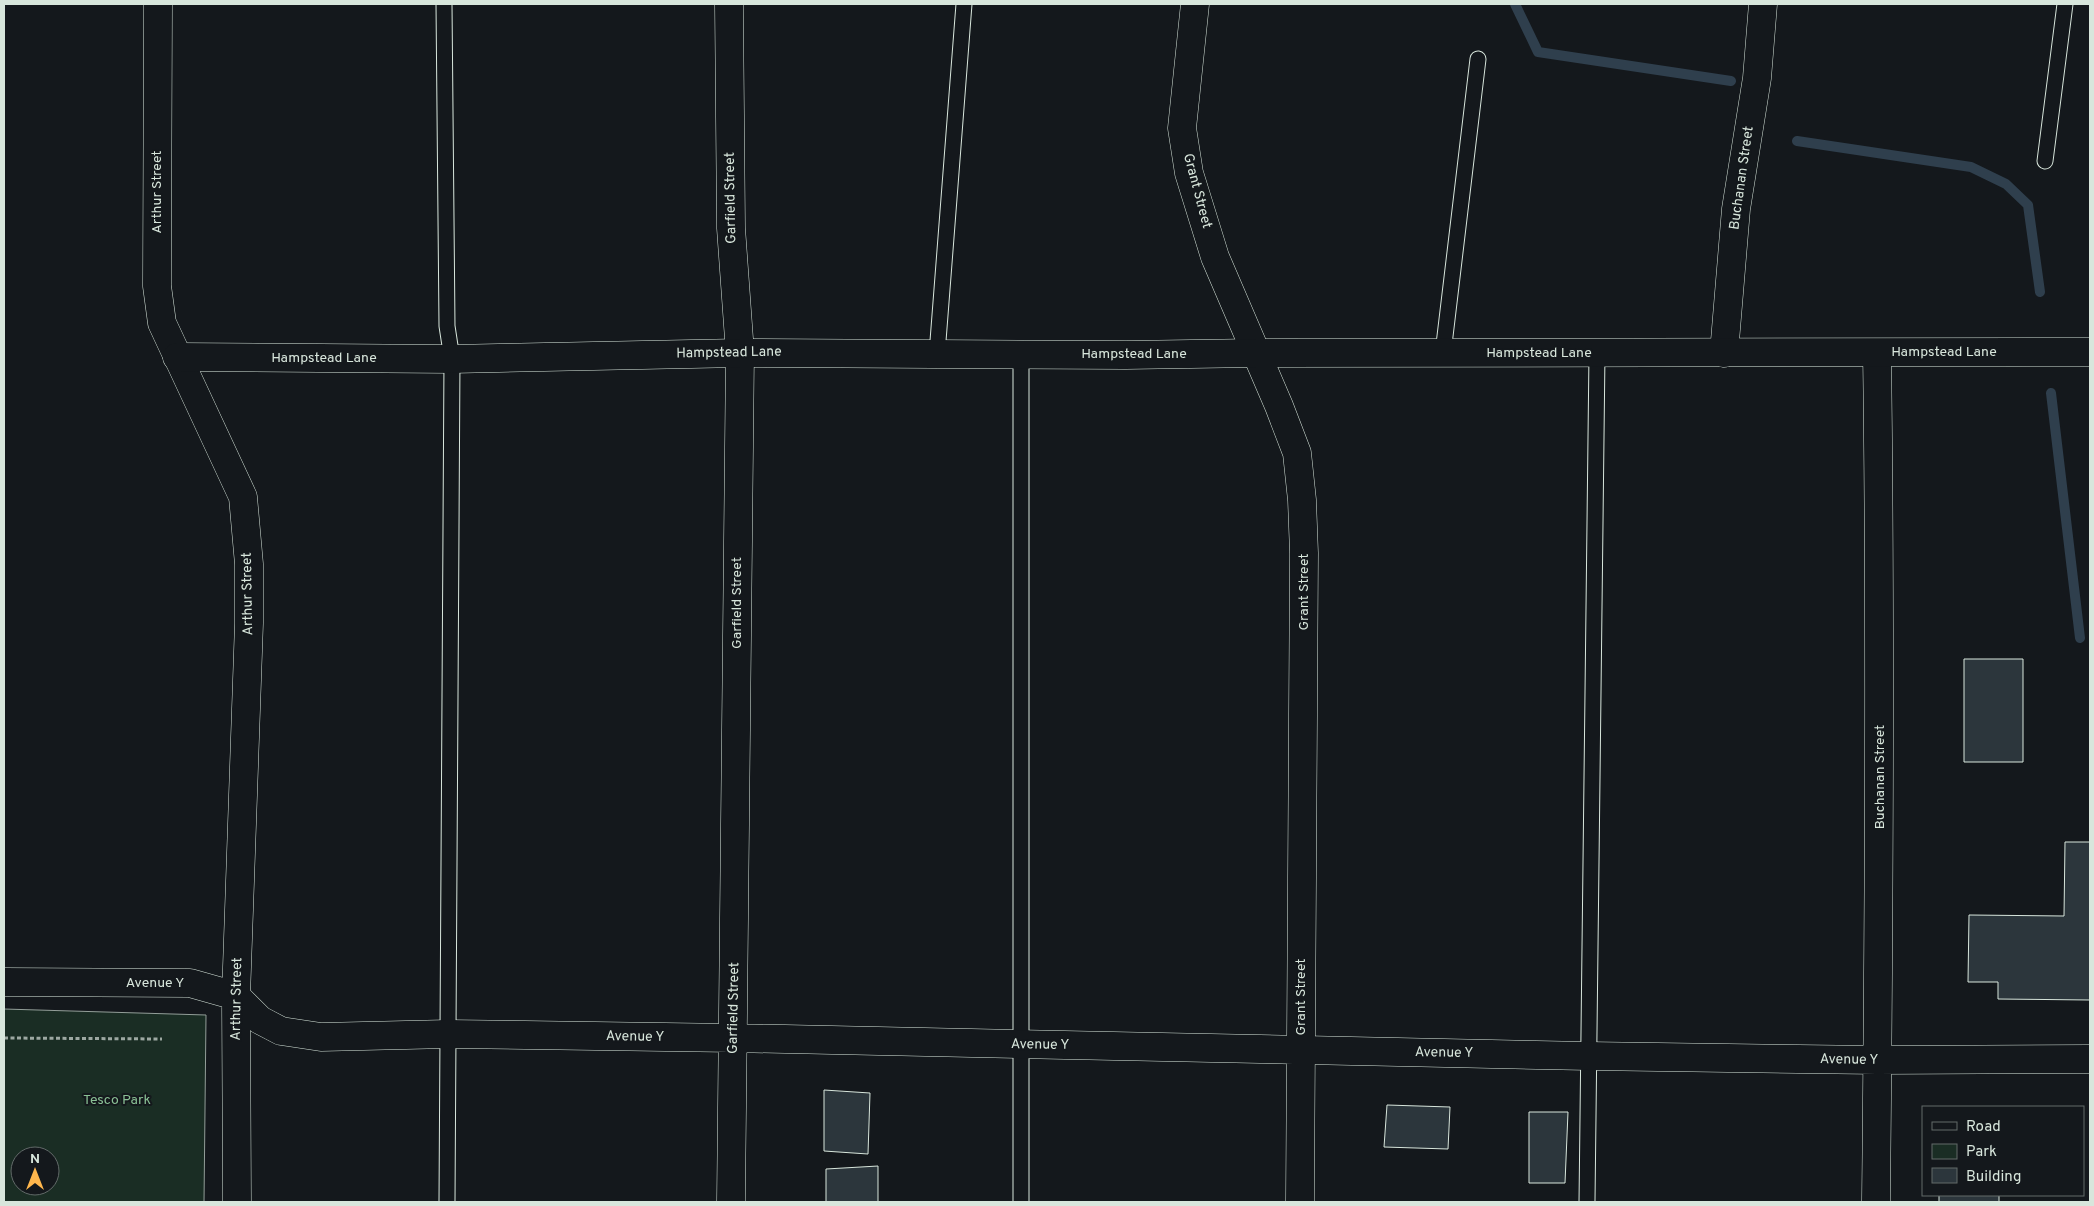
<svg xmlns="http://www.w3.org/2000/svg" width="2094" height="1206" font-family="Overpass,sans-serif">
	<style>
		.green { fill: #1a2d24; stroke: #939e99; fill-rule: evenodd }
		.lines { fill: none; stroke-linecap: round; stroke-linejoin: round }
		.stream { stroke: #2f3f4d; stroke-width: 10 }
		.building { fill: #2c363c; stroke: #d8e6dc }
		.lane-casing { stroke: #d8e6dc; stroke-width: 17 }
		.street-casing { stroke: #d8e6dc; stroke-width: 29 }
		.secondary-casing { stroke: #d8e6dc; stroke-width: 29 }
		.path { stroke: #9da8a2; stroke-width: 3; stroke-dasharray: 4 2.5; stroke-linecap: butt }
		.lane { stroke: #14181c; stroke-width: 15 }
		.street { stroke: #14181c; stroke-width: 28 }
		.secondary { stroke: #14181c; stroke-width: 28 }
		.labels { text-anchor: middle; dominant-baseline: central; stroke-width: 4; stroke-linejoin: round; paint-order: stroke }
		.street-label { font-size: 14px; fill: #d8e6dc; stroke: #14181c }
		.park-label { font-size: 14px; fill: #8ac095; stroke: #14181c }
	</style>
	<rect width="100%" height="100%" fill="#14181c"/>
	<path class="green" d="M4 1009 206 1015 204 1202H4ZM20 1156H50V1186H20Z"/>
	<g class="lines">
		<path class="stream" d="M1515 4 1538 52 1731 81
			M1797 141 1971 167 2006 184 2028 205 2040 292
			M2051 393 2080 638"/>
	</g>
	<path class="building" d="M1964 659H2023V762H1964Z
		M2065 842H2090V1000L1998 999V982H1968L1969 915 2064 916Z
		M824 1090 870 1093 868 1154 824 1151Z
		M1387 1105 1450 1107 1448 1149 1384 1147Z
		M1529 1112H1568L1565 1183H1529Z
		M878 1166V1202H826V1169Z
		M1939 1195H1999V1202H1939Z"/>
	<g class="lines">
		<defs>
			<path id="lane" d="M444 4 447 326 452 359 447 1202
				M2045 161 2065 4
				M1443 353 1478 59
				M937 354 964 4
				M1021 354V1202
				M1587 1202 1597 353"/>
			<path id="street" d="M158 4 157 286 162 323 243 497 249 564V623L236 996 237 1202
				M729 4 731 228 740 353 731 1202
				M1195 4 1182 128 1189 173 1215 257 1279 406 1297 453 1302 500 1304 553 1300 1202
				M1724 353 1736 209 1757 78 1763 4
				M4 982 190 983 236 996 260 1020 281 1031 321 1037 448 1034 734 1038 1588 1056 1877 1060 2090 1059
				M1876 1202C1879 919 1881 636 1877 353"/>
			<path id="secondary" d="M177 357 452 359 740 353 1126 355 1256 353 2090 352"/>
		</defs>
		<use href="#lane" class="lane-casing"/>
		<use href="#street" class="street-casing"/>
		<use href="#secondary" class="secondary-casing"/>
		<path class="path" d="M4 1038 162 1039"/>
		<use href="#lane" class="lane"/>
		<use href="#street" class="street"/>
		<use href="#secondary" class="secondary"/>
	</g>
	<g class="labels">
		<g class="street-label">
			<text transform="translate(1742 178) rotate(-82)">Buchanan Street</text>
			<text transform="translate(1197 191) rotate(75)">Grant Street</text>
			<text transform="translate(157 192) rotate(-90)">Arthur Street</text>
			<text transform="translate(731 198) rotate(-91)">Garfield Street</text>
			<text x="1944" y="352">Hampstead Lane</text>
			<text transform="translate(729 353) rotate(-1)">Hampstead Lane</text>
			<text x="1539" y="353">Hampstead Lane</text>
			<text x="1134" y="354">Hampstead Lane</text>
			<text x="324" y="358">Hampstead Lane</text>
			<text transform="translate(1304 592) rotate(-90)">Grant Street</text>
			<text transform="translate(248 594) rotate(-91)">Arthur Street</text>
			<text transform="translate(737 603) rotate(-90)">Garfield Street</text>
			<text transform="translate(1880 777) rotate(-90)">Buchanan Street</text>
			<text x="155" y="983">Avenue Y</text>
			<text transform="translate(1301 997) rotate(-90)">Grant Street</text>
			<text transform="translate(237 999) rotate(-89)">Arthur Street</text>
			<text transform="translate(734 1008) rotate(-89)">Garfield Street</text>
			<text transform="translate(635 1037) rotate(1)">Avenue Y</text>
			<text transform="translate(1040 1045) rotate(1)">Avenue Y</text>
			<text transform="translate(1444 1053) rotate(1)">Avenue Y</text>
			<text transform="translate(1849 1060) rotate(1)">Avenue Y</text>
		</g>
		<g class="park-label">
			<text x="117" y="1100">Tesco Park</text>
		</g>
	</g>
	<rect width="2094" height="1206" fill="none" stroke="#d8e6dc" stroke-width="10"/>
	<rect x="1922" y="1106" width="162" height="90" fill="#14181c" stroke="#626a69"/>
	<rect x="1932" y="1122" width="25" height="8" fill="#14181c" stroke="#626a69"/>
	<text x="1966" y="1131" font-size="15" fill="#d8e6dc">Road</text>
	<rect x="1932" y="1144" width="25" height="15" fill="#1a2d24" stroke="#626a69"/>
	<text x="1966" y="1156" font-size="15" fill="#d8e6dc">Park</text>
	<rect x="1932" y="1168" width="25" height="15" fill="#2c363c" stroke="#626a69"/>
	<text x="1966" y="1181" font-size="15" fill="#d8e6dc">Building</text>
	<g transform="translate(35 1171)"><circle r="24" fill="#14181c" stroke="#626a69"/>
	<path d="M0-4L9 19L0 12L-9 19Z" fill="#ffb74d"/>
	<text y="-8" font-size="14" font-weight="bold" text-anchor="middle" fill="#d8e6dc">N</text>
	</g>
</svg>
